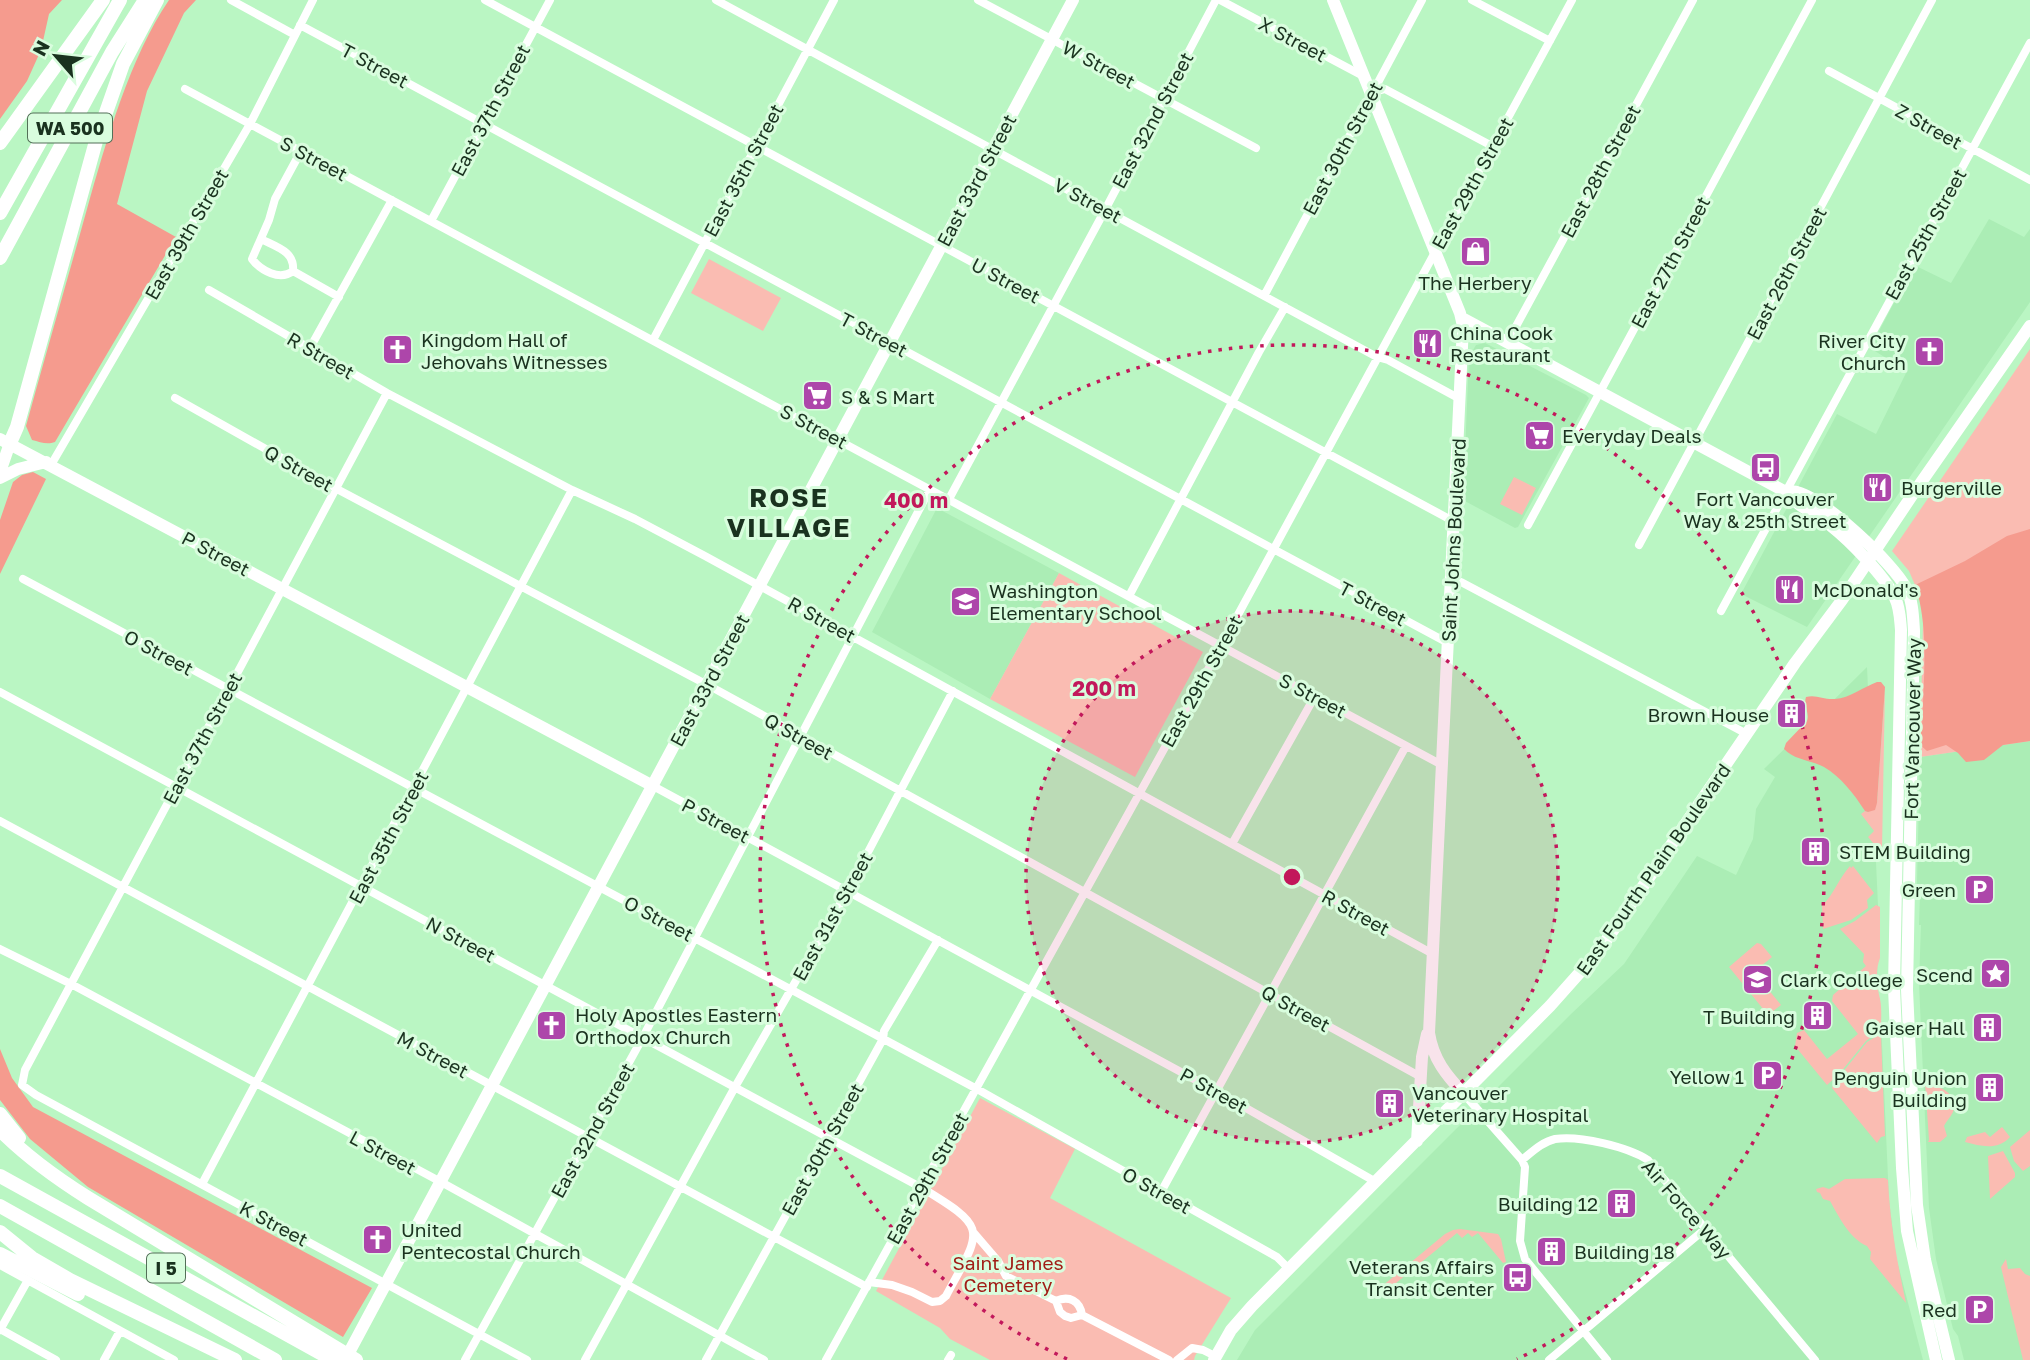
<svg xmlns="http://www.w3.org/2000/svg" width="2030" height="1360" font-family="'Golos Text',sans-serif">
	<style>
		.built { fill: #abedb5 }
		.green { fill: #fabcb2 }
		.forest { fill: #f59b8e }
		.lines { fill: none; stroke-linecap: round; stroke-linejoin: round }
		.street { stroke: #fff; stroke-width: 8 }
		.secondary { stroke: #fff; stroke-width: 12 }
		.highway { stroke: #fff; stroke-width: 14 }
		.ring { fill: none; stroke: #c2185b; stroke-width: 3.5; stroke-dasharray: 3.5 7 }
		.labels { text-anchor: middle; dominant-baseline: central; stroke-width: 6; stroke-linejoin: round; paint-order: stroke }
		.shield { fill: #d9fdde; stroke: #536f58; stroke-width: 2 }
		.shield-label { font-size: 18px; font-weight: bold; fill: #1a321f }
		.street-label { font-size: 19px; fill: #1a321f; stroke: #d9fdde }
		.poi-label { font-size: 19px; fill: #1a321f; stroke: #d9fdde; text-anchor: start }
		.park-label { font-size: 19px; fill: #a11d16; stroke: #d9fdde }
		.district-label { font-size: 26px; font-weight: bold; letter-spacing: 2px; fill: #1a321f; stroke: #d9fdde }
		.centre { fill: #c2185b; stroke: #d9fdde; stroke-width: 3.5 }
		.ring-label { font-size: 21px; text-anchor: middle; font-weight: bold; fill: #c2185b; stroke: #d9fdde; stroke-width: 6; stroke-linejoin: round; paint-order: stroke }
	</style>
	<rect width="100%" height="100%" fill="#baf6c3"/>
	<path class="built" d="M1989 219 2024 237 2030 229V302L1807 627 1741 594 1837 414 1876 434 1907 371 1870 348 1914 265 1951 283Z
		M1485 343 1586 395 1589 398 1518 527 1515 528 1463 500 1469 357 1476 345Z
		M937 508 1059 573 990 699 872 632Z
		M1867 667 1880 949 1877 963 1878 994 1880 1000 1889 1200 1896 1257 1923 1360H1237L1255 1330 1571 1014 1624 964 1697 856 1736 875 1753 839 1756 809 1775 777 1764 769Z
		M2030 741V1360H1964L1958 1336 1953 1329 1936 1259 1929 1208 1919 983 1921 925H1919L1920 895 1917 883 1920 757Z"/>
	<path class="green" d="M709 259 781 298 763 331 691 293Z
		M2030 349V741L1920 757 1923 622 1920 598 1915 585 1909 571 1892 551Z
		M1514 477 1536 488 1522 515 1500 504Z
		M1059 573 1203 652 1135 777 990 699Z
		M1885 687 1882 850H1879L1868 837 1874 831 1861 814 1865 811 1868 812 1877 803Z
		M1850 866 1851 868 1853 866 1874 893 1867 900 1868 908 1851 920 1823 929 1822 906C1834 894 1839 878 1850 866Z
		M1876 905 1880 907V958C1875 970 1877 987 1880 999 1882 1008 1881 1020 1881 1030L1866 1041 1840 1073 1827 1085 1795 1046 1797 1033 1804 1030 1827 1059 1858 1034 1832 1001 1833 995 1866 966 1863 962 1864 954 1840 929 1855 921Z
		M1757 943 1761 944 1772 957 1754 972 1781 1005 1768 1015 1729 967Z
		M1880 1034 1881 1035 1885 1136 1881 1137 1877 1143 1832 1088 1834 1083 1867 1042Z
		M1925 1082C1937 1086 1961 1093 1953 1112 1951 1117 1946 1121 1944 1126L1947 1136 1940 1142H1928L1929 1140Z
		M980 1098 1075 1149 1050 1198 1231 1298 1195 1356 1194 1360H990L950 1339 940 1328 876 1291Z
		M2002 1127 2010 1137C1997 1151 1981 1146 1965 1142L1967 1137 1985 1132 1990 1137Z
		M2030 1130V1166L2023 1171 2014 1161 2010 1147Z
		M2003 1151 2015 1173V1177L1990 1199 1988 1156Z
		M1885 1178 1888 1180C1890 1222 1897 1262 1906 1303L1870 1259 1871 1252 1867 1246C1850 1239 1839 1217 1830 1201L1823 1199 1820 1193 1817 1192 1816 1189 1823 1187 1829 1189 1845 1179Z
		M1460 1229 1498 1234 1501 1239 1506 1262 1503 1263 1478 1233 1472 1237 1468 1233 1462 1238 1457 1233 1390 1288 1394 1294 1389 1295 1381 1287 1445 1234 1453 1230Z
		M2006 1259 2008 1269 2020 1268 2025 1274 2030 1276V1360H2023L2001 1267Z"/>
	<path class="forest" d="M0 0H62L49 14 41 50 27 81 0 119Z
		M169 0H196L184 13 147 91 117 204 176 237 55 442C47 445 40 442 32 440L26 426C46 353 67 281 87 209 106 142 130 57 169 0Z
		M33 472 46 479 0 574V520L13 482 22 475Z
		M2030 529V741L2003 745 1984 760 1966 762 1958 753 1946 745 1927 751 1918 743 1922 728C1923 682 1930 628 1915 585L1965 561 2007 536Z
		M1877 682H1881L1885 687 1877 803 1875 810 1868 812 1865 811C1854 794 1841 777 1824 767 1811 760 1794 760 1784 749L1786 743 1807 721C1810 713 1803 705 1806 697 1816 694 1824 700 1835 699 1850 698 1863 687 1877 682Z
		M0 1049 12 1078 33 1107 372 1288 343 1337 88 1187 30 1139 0 1100Z"/>
	<g class="lines">
		<path class="street" d="M231 0 295 35
			M485 0 1453 521
			M716 0 1377 357 1388 360 1460 399
			M978 0 1256 148
			M1220 0 1365 77
			M1472 0 1550 41
			M300 25 1448 643
			M1829 71 2030 180
			M185 89 1442 765
			M1371 93 1385 89 1492 146
			M431 221 550 0
			M261 239C276 247 295 251 293 271
			M293 271C280 281 261 271 252 259L269 220 275 199 301 151
			M293 271 339 297
			M209 290 387 393 572 490 635 519 705 556 1433 954
			M1264 296 1422 0
			M653 340 834 0
			M1507 343 1693 0
			M310 348 392 200
			M387 393 25 1070 22 1085 36 1095 527 1360
			M175 398 335 488 717 690 1421 1077
			M51 465 250 124 313 0
			M949 499 1105 210 1216 0
			M1528 525 1812 0
			M1639 545 1932 0
			M23 579 977 1089 1277 1257 1289 1269
			M1451 579 1461 582 1747 734
			M1129 596 1259 352 1285 307
			M1721 611 2030 43
			M0 692 922 1188C990 1229 982 1229 946 1296L940 1301 932 1302 912 1292 892 1285 869 1282
			M653 786 1216 1091 1376 1182
			M0 821 867 1287
			M1232 844 1315 696
			M0 949 71 984 441 1182 764 1360
			M1464 1094 1522 1160 1525 1167 1520 1241 1525 1259 1607 1360
			M1522 1160C1532 1152 1542 1142 1555 1139 1579 1135 1628 1147 1648 1160L1815 1360
			M202 1184 572 490
			M1161 1192 1406 746
			M974 1233 998 1261 1006 1276 1056 1301 1060 1312 1065 1316 1071 1318 1082 1315 1169 1360
			M0 1265 174 1360
			M1056 1301C1069 1295 1080 1301 1082 1315
			M0 1329 56 1360
			M0 1330 28 1280
			M104 1360 120 1331
			M465 1360 643 1037 930 489
			M585 1360 735 1087 848 890 953 691
			M706 1360 883 1039 884 1031 938 940
			M826 1360 1221 646 1572 0
			M948 1360 951 1355
			M1177 1360 1192 1348 1203 1350 1215 1356
			M1549 1360 1705 1229"/>
		<path class="secondary" d="M1333 0 1460 313 1463 326 1429 1033C1433 1059 1446 1075 1464 1094
			M1462 318 1786 492C1798 507 1815 513 1830 525 1849 540 1885 576 1895 598 1900 608 1900 619 1901 630L1894 988 1902 1168 1907 1231 1936 1360
			M0 439 653 786
			M0 472 10 443
			M0 478 18 469 46 462
			M1786 492C1790 492 1794 491 1797 492 1825 499 1893 563 1906 588 1913 601 1913 617 1914 631L1907 990 1917 1205 1925 1260 1949 1360
			M1417 1141 1422 1057 1427 1034
			M345 1360 1073 0
			M1214 1360 1231 1330 1252 1306 1550 1006 1599 951 1795 663 1842 600 1913 494 2030 326"/>
		<path class="highway" d="M0 143 103 0
			M0 213 120 0
			M0 258 112 52 145 0
			M10 443 17 427 96 141 123 64 157 0
			M0 1114 19 1138
			M0 1130C27 1157 56 1178 88 1198L356 1360
			M0 1176 333 1360
			M0 1206 275 1360
			M0 1232 32 1258 70 1280 235 1360
			M0 1254 78 1294"/>
	</g>
	<circle cx="1292" cy="877" r="266" fill="#c2185b" fill-opacity=".12"/>
	<g class="ring">
		<circle cx="1292" cy="877" r="266"/>
		<path d="M1067 1359A532 532 0 1 1 1517 1359"/>
	</g>
	<defs>
		<symbol id="shop-square" viewBox="-11 -11 22 22"><rect x="-9" y="-9" width="18" height="18" rx="4" fill="#ad46aa" stroke="#d9fdde"/><path d="M-5-2.5h2.3a2.7 3.5 0 0 1 5.4 0H5L5.5 6h-11ZM-1.5-2.5h3a1.5 2.3 0 0 0-3 0Z" fill="#fff"/></symbol>
		<symbol id="restaurant-square" viewBox="-11 -11 22 22"><rect x="-9" y="-9" width="18" height="18" rx="4" fill="#ad46aa" stroke="#d9fdde"/><path d="M-5-6h1v4h1v-4h1v4h1v-4h1v5L-1.5 .5V6h-2V.5L-5-1ZM5-6V6H3V1.5H1.5Q1.5-4 5-6Z" fill="#fff"/></symbol>
		<symbol id="church-square" viewBox="-11 -11 22 22"><rect x="-9" y="-9" width="18" height="18" rx="4" fill="#ad46aa" stroke="#d9fdde"/><path d="M-1.2-6h2.4v3.5h3.3v2.4h-3.3V6h-2.4V-.1h-3.3v-2.4h3.3Z" fill="#fff"/></symbol>
		<symbol id="supermarket-square" viewBox="-11 -11 22 22"><rect x="-9" y="-9" width="18" height="18" rx="4" fill="#ad46aa" stroke="#d9fdde"/><path d="M-6-5.5h2.5l.6 2H6L4.5 2H-2.5L-4.4-4H-6ZM-1.5 3.2a1.3 1.3 0 1 0 .1 0ZM3 3.2a1.3 1.3 0 1 0 .1 0Z" fill="#fff"/></symbol>
		<symbol id="bus-square" viewBox="-11 -11 22 22"><rect x="-9" y="-9" width="18" height="18" rx="4" fill="#ad46aa" stroke="#d9fdde"/><path d="M-5-6H5V4H4V6H2V4H-2V6H-4V4H-5ZM-3.5-4V0h7V-4ZM-3.5 1.2v1.5H-2V1.2ZM2 1.2v1.5H3.5V1.2Z" fill="#fff"/></symbol>
		<symbol id="school-square" viewBox="-11 -11 22 22"><rect x="-9" y="-9" width="18" height="18" rx="4" fill="#ad46aa" stroke="#d9fdde"/><path d="M0-5L7-2L0 1L-7-2ZM-4 1L0 2.5L4 1V4Q0 6-4 4Z" fill="#fff"/></symbol>
		<symbol id="building-square" viewBox="-11 -11 22 22"><rect x="-9" y="-9" width="18" height="18" rx="4" fill="#ad46aa" stroke="#d9fdde"/><path d="M-4-6H4V6H1V3H-1V6H-4ZM-2.5-4.3h1.7v1.8h-1.7ZM.8-4.3h1.7v1.8H.8ZM-2.5-1h1.7V.8h-1.7ZM.8-1h1.7V.8H.8Z" fill="#fff"/></symbol>
		<symbol id="parking-square" viewBox="-11 -11 22 22"><rect x="-9" y="-9" width="18" height="18" rx="4" fill="#ad46aa" stroke="#d9fdde"/><path d="M-3.5-5.5H1a3.5 3.5 0 0 1 0 7H-1V5.5H-3.5ZM-1-3.4V-.6H.8a1.4 1.4 0 0 0 0-2.8Z" fill="#fff"/></symbol>
		<symbol id="sight-square" viewBox="-11 -11 22 22"><rect x="-9" y="-9" width="18" height="18" rx="4" fill="#ad46aa" stroke="#d9fdde"/><path d="M0-6L1.8-2.2L6-1.7L2.9 1.2L3.7 5.4L0 3.3L-3.7 5.4L-2.9 1.2L-6-1.7L-1.8-2.2Z" fill="#fff"/></symbol>
		<symbol id="university-square" viewBox="-11 -11 22 22"><rect x="-9" y="-9" width="18" height="18" rx="4" fill="#ad46aa" stroke="#d9fdde"/><path d="M0-5L7-2L0 1L-7-2ZM-4 1L0 2.5L4 1V4Q0 6-4 4Z" fill="#fff"/></symbol>
	</defs>
	<g fill-rule="evenodd">
		<use href="#shop-square" x="1458" y="234" width="35" height="35"/>
		<use href="#restaurant-square" x="1410" y="326" width="35" height="35"/>
		<use href="#church-square" x="380" y="332" width="35" height="35"/>
		<use href="#church-square" x="1912" y="334" width="35" height="35"/>
		<use href="#supermarket-square" x="800" y="378" width="35" height="35"/>
		<use href="#supermarket-square" x="1522" y="418" width="35" height="35"/>
		<use href="#bus-square" x="1748" y="450" width="35" height="35"/>
		<use href="#restaurant-square" x="1860" y="470" width="35" height="35"/>
		<use href="#restaurant-square" x="1772" y="572" width="35" height="35"/>
		<use href="#school-square" x="948" y="584" width="35" height="35"/>
		<use href="#building-square" x="1774" y="696" width="35" height="35"/>
		<use href="#building-square" x="1798" y="834" width="35" height="35"/>
		<use href="#parking-square" x="1962" y="872" width="35" height="35"/>
		<use href="#sight-square" x="1978" y="956" width="35" height="35"/>
		<use href="#university-square" x="1740" y="962" width="35" height="35"/>
		<use href="#building-square" x="1800" y="998" width="35" height="35"/>
		<use href="#church-square" x="534" y="1008" width="35" height="35"/>
		<use href="#building-square" x="1970" y="1010" width="35" height="35"/>
		<use href="#parking-square" x="1750" y="1058" width="35" height="35"/>
		<use href="#building-square" x="1972" y="1070" width="35" height="35"/>
		<use href="#building-square" x="1372" y="1086" width="35" height="35"/>
		<use href="#building-square" x="1604" y="1186" width="35" height="35"/>
		<use href="#church-square" x="360" y="1222" width="35" height="35"/>
		<use href="#building-square" x="1534" y="1234" width="35" height="35"/>
		<use href="#bus-square" x="1500" y="1260" width="35" height="35"/>
		<use href="#parking-square" x="1962" y="1292" width="35" height="35"/>
	</g>
	<g class="labels">
		<g class="shield">
			<rect x="28" y="113.5" width="84" height="29" rx="5"/>
			<rect x="147" y="1253.5" width="38" height="29" rx="5"/>
		</g>
		<g class="shield-label">
			<text x="70" y="128">WA 500</text>
			<text x="166" y="1268">I 5</text>
		</g>
		<g class="street-label">
			<text transform="translate(1293 39) rotate(28)">X Street</text>
			<text transform="translate(1099 64) rotate(28)">W Street</text>
			<text transform="translate(375 65) rotate(28)">T Street</text>
			<text transform="translate(490 110) rotate(-62)">East 37th Street</text>
			<text transform="translate(1152 120) rotate(-62)">East 32nd Street</text>
			<text transform="translate(1929 126) rotate(29)">Z Street</text>
			<text transform="translate(1342 148) rotate(-62)">East 30th Street</text>
			<text transform="translate(314 158) rotate(28)">S Street</text>
			<text transform="translate(743 170) rotate(-62)">East 35th Street</text>
			<text transform="translate(1600 171) rotate(-62)">East 28th Street</text>
			<text transform="translate(976 180) rotate(-62)">East 33rd Street</text>
			<text transform="translate(1472 183) rotate(-61)">East 29th Street</text>
			<text transform="translate(1088 200) rotate(28)">V Street</text>
			<text transform="translate(186 234) rotate(-60)">East 39th Street</text>
			<text transform="translate(1925 234) rotate(-61)">East 25th Street</text>
			<text transform="translate(1670 262) rotate(-62)">East 27th Street</text>
			<text transform="translate(1786 273) rotate(-62)">East 26th Street</text>
			<text transform="translate(1006 280) rotate(28)">U Street</text>
			<text transform="translate(874 334) rotate(28)">T Street</text>
			<text transform="translate(321 355) rotate(30)">R Street</text>
			<text transform="translate(814 426) rotate(28)">S Street</text>
			<text transform="translate(299 468) rotate(29)">Q Street</text>
			<text transform="translate(1453 540) rotate(-87)">Saint Johns Boulevard</text>
			<text transform="translate(216 553) rotate(28)">P Street</text>
			<text transform="translate(1373 603) rotate(28)">T Street</text>
			<text transform="translate(822 619) rotate(29)">R Street</text>
			<text transform="translate(159 652) rotate(28)">O Street</text>
			<text transform="translate(709 680) rotate(-62)">East 33rd Street</text>
			<text transform="translate(1201 681) rotate(-61)">East 29th Street</text>
			<text transform="translate(1313 695) rotate(28)">S Street</text>
			<text transform="translate(1912 729) rotate(-89)">Fort Vancouver Way</text>
			<text transform="translate(799 736) rotate(29)">Q Street</text>
			<text transform="translate(202 738) rotate(-62)">East 37th Street</text>
			<text transform="translate(716 820) rotate(28)">P Street</text>
			<text transform="translate(388 837) rotate(-62)">East 35th Street</text>
			<text transform="translate(1653 869) rotate(-55)">East Fourth Plain Boulevard</text>
			<text transform="translate(1356 912) rotate(29)">R Street</text>
			<text transform="translate(832 916) rotate(-61)">East 31st Street</text>
			<text transform="translate(659 918) rotate(28)">O Street</text>
			<text transform="translate(461 939) rotate(28)">N Street</text>
			<text transform="translate(1296 1008) rotate(29)">Q Street</text>
			<text transform="translate(433 1054) rotate(28)">M Street</text>
			<text transform="translate(1214 1090) rotate(29)">P Street</text>
			<text transform="translate(592 1130) rotate(-61)">East 32nd Street</text>
			<text transform="translate(822 1149) rotate(-61)">East 30th Street</text>
			<text transform="translate(383 1152) rotate(28)">L Street</text>
			<text transform="translate(927 1178) rotate(-61)">East 29th Street</text>
			<text transform="translate(1157 1190) rotate(29)">O Street</text>
			<text transform="translate(1687 1209) rotate(49)">Air Force Way</text>
			<text transform="translate(274 1223) rotate(28)">K Street</text>
		</g>
		<g class="poi-label">
			<text x="1475" y="282" text-anchor="middle">The Herbery</text>
			<text x="1450" y="332">China Cook<tspan x="1450" dy="22">Restaurant</tspan></text>
			<text x="421" y="339">Kingdom Hall of<tspan x="421" dy="22">Jehovahs Witnesses</tspan></text>
			<text x="1906" y="340" text-anchor="end">River City<tspan x="1906" dy="22">Church</tspan></text>
			<text x="841" y="396">S &amp; S Mart</text>
			<text x="1562" y="435">Everyday Deals</text>
			<text x="1901" y="487">Burgerville</text>
			<text x="1765" y="498" text-anchor="middle">Fort Vancouver<tspan x="1765" dy="22">Way &amp; 25th Street</tspan></text>
			<text x="1813" y="589">McDonald's</text>
			<text x="989" y="590">Washington<tspan x="989" dy="22">Elementary School</tspan></text>
			<text x="1769" y="714" text-anchor="end">Brown House</text>
			<text x="1839" y="851">STEM Building</text>
			<text x="1956" y="889" text-anchor="end">Green</text>
			<text x="1973" y="974" text-anchor="end">Scend</text>
			<text x="1780" y="979">Clark College</text>
			<text x="575" y="1014">Holy Apostles Eastern<tspan x="575" dy="22">Orthodox Church</tspan></text>
			<text x="1795" y="1016" text-anchor="end">T Building</text>
			<text x="1965" y="1027" text-anchor="end">Gaiser Hall</text>
			<text x="1744" y="1076" text-anchor="end">Yellow 1</text>
			<text x="1967" y="1077" text-anchor="end">Penguin Union<tspan x="1967" dy="22">Building</tspan></text>
			<text x="1412" y="1092">Vancouver<tspan x="1412" dy="22">Veterinary Hospital</tspan></text>
			<text x="1598" y="1203" text-anchor="end">Building 12</text>
			<text x="401" y="1229">United<tspan x="401" dy="22">Pentecostal Church</tspan></text>
			<text x="1574" y="1251">Building 18</text>
			<text x="1494" y="1266" text-anchor="end">Veterans Affairs<tspan x="1494" dy="22">Transit Center</tspan></text>
			<text x="1957" y="1309" text-anchor="end">Red</text>
		</g>
		<g class="park-label">
			<text x="1008" y="1262">Saint James<tspan x="1008" dy="22">Cemetery</tspan></text>
		</g>
		<g class="district-label">
			<text x="789" y="497">ROSE<tspan x="789" dy="30">VILLAGE</tspan></text>
		</g>
	</g>
	<circle cx="1292" cy="877" r="10" class="centre"/>
	<g class="ring-label">
		<text x="916" y="508">400 m</text>
		<text x="1104" y="696">200 m</text>
	</g>
	<g transform="translate(56 56) rotate(298)" stroke="#d9fdde" stroke-width="5" paint-order="stroke">
	<path d="M0-5L12 26L0 18L-12 26Z" fill="#1a321f"/>
	<text y="-10" font-size="19" font-weight="bold" text-anchor="middle" fill="#1a321f">N</text>
	</g>
</svg>
